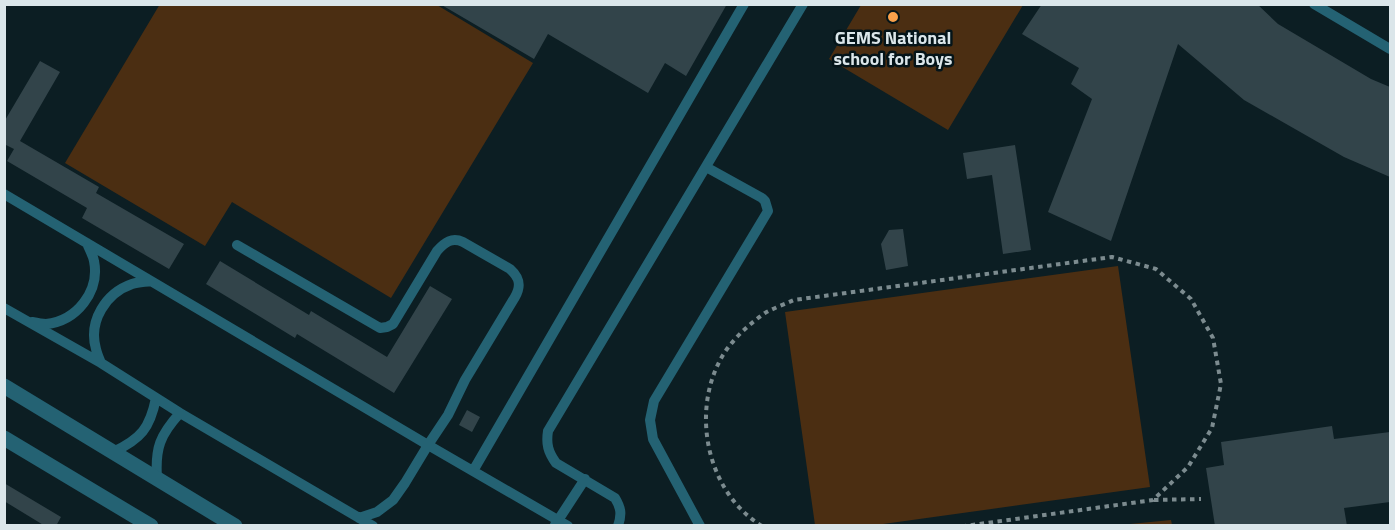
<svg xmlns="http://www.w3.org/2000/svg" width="1395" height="530" font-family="'Titillium Web',sans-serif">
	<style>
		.green { fill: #4b2e12 }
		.building { fill: #32444a }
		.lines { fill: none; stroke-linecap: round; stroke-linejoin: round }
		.path { stroke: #7c8b8f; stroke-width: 4; stroke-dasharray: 4.5 4.5; stroke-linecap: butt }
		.service { stroke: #246273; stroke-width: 10 }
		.minor { stroke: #246273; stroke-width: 15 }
		.poi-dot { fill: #f8a04b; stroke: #041419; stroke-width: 2 }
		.labels { text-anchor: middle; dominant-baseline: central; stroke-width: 5; stroke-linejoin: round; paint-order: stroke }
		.poi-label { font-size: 18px; font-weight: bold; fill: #dbe6ea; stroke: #041419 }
	</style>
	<rect width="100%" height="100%" fill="#0c1e23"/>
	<path class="green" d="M160 4 437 5 533 63 391 298 232 202 205 246 65 163Z
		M861 5V4L1023 5 948 130 829 59Z
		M1118 266 1150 487 876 525H815L785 312Z
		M1171 520 1172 525H1120Z"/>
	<path class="building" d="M440 4H727L686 76 665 63 648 93 548 34 534 59Z
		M1042 4H1257L1278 24 1371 79 1390 87V177L1344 157 1244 100 1178 44 1111 241 1048 212 1092 99 1071 84 1079 68 1022 34Z
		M40 61 60 72 20 141 99 187 96 193 184 244 169 269 82 218 87 208 7 161 14 149 4 144V122Z
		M1015 145 1031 250 1003 254 992 175 967 179 963 153Z
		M903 229 908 266 886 270 881 244 889 230Z
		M220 261 309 315 311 311 387 357 430 286 452 299 394 393 297 334 295 338 206 284Z
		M467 410 480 417 472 432 459 425Z
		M1332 426 1334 439 1390 432V502L1344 508 1347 526H1215L1206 468 1224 465 1221 442Z
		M4 483 61 517 56 526H45L4 501Z"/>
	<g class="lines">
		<path class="path" d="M1154 500 1201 499
			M762 526C706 492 690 410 723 355 733 339 749 324 765 313 774 308 785 304 794 300L1112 257 1156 269 1191 299 1213 338 1221 384 1212 428 1188 467 1153 500 965 526"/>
		<path class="service" d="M1314 4 1390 49
			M4 194 428 445 568 526
			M237 245 380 328 387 327 393 324 437 251C445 242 452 237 463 242L510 269C519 277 522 285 515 297L465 380 448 415 428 445 405 483 393 500 377 512 359 518
			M4 308 101 363 180 413 373 526
			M32 322C37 323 42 324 46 324 77 321 100 291 94 261 93 255 89 249 87 243
			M101 363C99 358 97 354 96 349 88 321 106 293 132 284 138 282 145 282 151 281
			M113 452C141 439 150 428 156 398
			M473 471 744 4
			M157 478C155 448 160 435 180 413
			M555 525 585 479
			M618 526C622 514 621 508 615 498L556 463C548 452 546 444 548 431L803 4
			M700 526 653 439 650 420 654 401 768 211 765 201 762 198 706 167"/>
		<path class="minor" d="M4 386 235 526
			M4 438 151 526"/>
	</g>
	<circle class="poi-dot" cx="893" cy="17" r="6"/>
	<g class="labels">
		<g class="poi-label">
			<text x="893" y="37">GEMS National<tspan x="893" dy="21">school for Boys</tspan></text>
		</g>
	</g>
	<rect width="1395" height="530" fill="none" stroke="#dbe6ea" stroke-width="12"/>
</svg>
